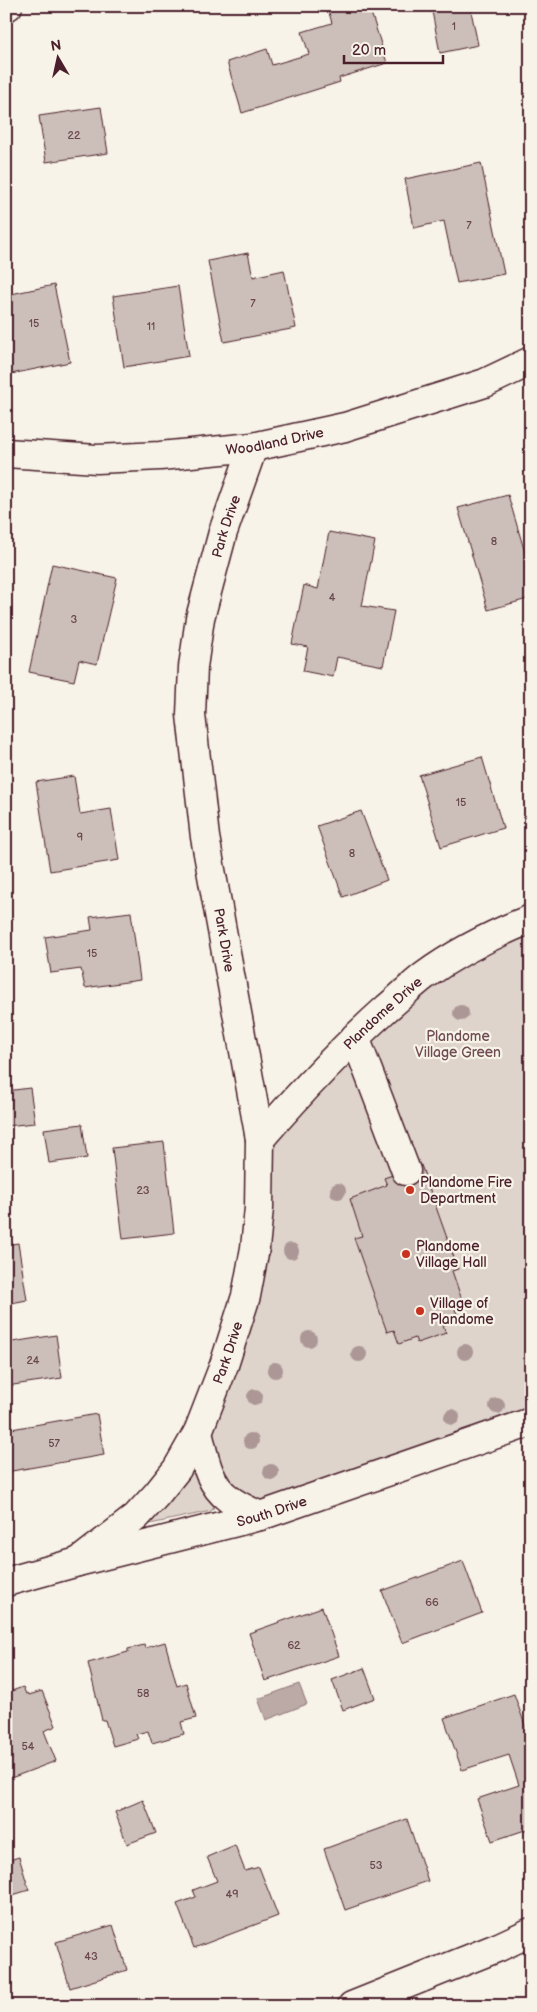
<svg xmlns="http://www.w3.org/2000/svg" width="537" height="2012" font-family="'Balsamiq Sans',sans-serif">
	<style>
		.green { fill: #ded4cc; stroke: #947a7c }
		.water { fill: #bcaaa7; stroke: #8e7275 }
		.building { fill: #ccbfb9; stroke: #4a1f2b }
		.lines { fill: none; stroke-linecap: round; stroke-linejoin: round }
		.minor-casing { stroke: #4a1f2b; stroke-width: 31 }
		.minor { stroke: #f7f3e8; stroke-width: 28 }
		.tree { fill: #ac9796 }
		.poi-dot { fill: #c8321e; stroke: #f7f3e8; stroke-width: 2 }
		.labels { text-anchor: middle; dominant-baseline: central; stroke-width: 4.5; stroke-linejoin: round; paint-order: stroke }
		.number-label { font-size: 11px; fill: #6a474e }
		.street-label { font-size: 14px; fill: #4a1f2b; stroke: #f7f3e8 }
		.park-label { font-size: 14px; fill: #6f4c53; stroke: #f7f3e8 }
		.poi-label { font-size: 14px; fill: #4a1f2b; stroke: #f7f3e8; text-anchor: start }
	</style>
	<rect width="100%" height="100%" fill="#f7f3e8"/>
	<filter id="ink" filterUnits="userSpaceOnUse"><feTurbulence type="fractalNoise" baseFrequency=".02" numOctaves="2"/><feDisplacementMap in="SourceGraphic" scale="10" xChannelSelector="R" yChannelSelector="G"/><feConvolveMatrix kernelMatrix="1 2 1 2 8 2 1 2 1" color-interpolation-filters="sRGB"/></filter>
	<g filter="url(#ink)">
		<path class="green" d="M531 919V1422L260 1516 205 1460 260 1139 355 1037Z
			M197 1470 214 1504 213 1509 211 1511 150 1524V1520L170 1501 192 1472Z"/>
		<path class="water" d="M299 1684 307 1704 266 1720 258 1699Z"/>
		<path class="building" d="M327 6H369L387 63 339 78 340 82 242 113 227 62 267 49 272 65 309 54 302 32 332 23Z
			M431 6H470L478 45 440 53Z
			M101 107 108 153 46 162 39 116Z
			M481 163 504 274 457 283 444 221 414 228 405 179Z
			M248 253 253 277 284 270 296 328 224 342 208 261Z
			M54 285 70 362 11 374 6 352V295Z
			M178 286 189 356 124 367 113 296Z
			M508 495 531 573V598L488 610 458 508Z
			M329 532 375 541 362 606 394 611 383 666 337 657 333 677 303 671 308 647 292 644 304 585 318 589Z
			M52 564 117 578 97 664 79 660 74 681 29 672Z
			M482 757 503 828 441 847 419 775Z
			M74 776 80 814 111 809 119 860 50 871 36 782Z
			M361 811 387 880 343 897 317 826Z
			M131 912 140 980 85 988 81 969 51 973 45 937 92 930 90 917Z
			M30 1088 35 1123 6 1126V1091Z
			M82 1124 87 1158 49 1163 44 1129Z
			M164 1142 174 1233 123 1239 112 1148Z
			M421 1165 458 1269 452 1271 464 1306 455 1309 459 1320 443 1325 446 1333 417 1343 415 1338 399 1344 394 1330 387 1332 354 1238 362 1236 350 1199 387 1185 384 1178Z
			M18 1243 27 1300 6 1304V1245Z
			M56 1335 62 1378 6 1386V1343Z
			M97 1414 104 1455 6 1472V1430Z
			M463 1561 482 1613 402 1643 382 1591Z
			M322 1607 339 1656 265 1681 249 1633Z
			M165 1642 177 1686 186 1683 196 1718 181 1722 184 1734 152 1743 148 1731 136 1734 138 1739 113 1746 105 1720H102L88 1663 128 1652V1649L144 1645 145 1648Z
			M364 1668 375 1698 343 1710 332 1680Z
			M23 1687 26 1694 28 1693 29 1695 42 1691 56 1726 44 1731 56 1761 11 1778 6 1766V1693Z
			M514 1694 531 1742V1828L492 1841 477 1799 519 1785 509 1755 462 1770 444 1718Z
			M143 1800 156 1833 127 1844 115 1812Z
			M407 1819 428 1881 345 1910 324 1849Z
			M235 1845 245 1871 259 1867 278 1916 194 1948 177 1904 196 1897 193 1890 217 1881 207 1857Z
			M19 1857 29 1890 6 1897V1861Z
			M113 1925 127 1970 70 1988 56 1942Z"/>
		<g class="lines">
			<defs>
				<g id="minor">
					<path d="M6 7 8 6"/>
					<path id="s1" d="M6 453 97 459 160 456 253 447 345 427 485 383 531 361"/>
					<path d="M355 1037 406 1171"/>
					<path id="s2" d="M260 1139C300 1093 341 1049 387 1008 399 998 411 986 424 976 457 952 493 934 531 919"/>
					<path d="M198 1432C204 1456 208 1484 229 1499 238 1506 250 1511 260 1516"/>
					<path id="s3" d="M78 1562 136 1517 157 1494 177 1469 198 1432 224 1365 246 1296 255 1248 259 1208 260 1139 205 837 191 715 193 667 200 618 223 532 253 447"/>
					<path id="s4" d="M6 1582 78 1562 260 1516 531 1422"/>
					<path d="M352 2006 499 1947 531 1932"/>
				</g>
			</defs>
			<use href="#minor" class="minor-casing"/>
			<use href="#minor" class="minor"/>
		</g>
		<g class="tree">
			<circle cx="461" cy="1013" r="8"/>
			<circle cx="338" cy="1191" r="8"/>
			<circle cx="291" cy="1251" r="8"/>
			<circle cx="309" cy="1339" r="8"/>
			<circle cx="465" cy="1352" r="8"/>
			<circle cx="359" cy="1354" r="8"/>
			<circle cx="275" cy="1370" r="8"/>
			<circle cx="255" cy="1397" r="8"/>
			<circle cx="497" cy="1406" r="8"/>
			<circle cx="452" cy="1417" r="8"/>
			<circle cx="251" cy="1441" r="8"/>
			<circle cx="271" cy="1472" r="8"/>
		</g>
	</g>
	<g class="poi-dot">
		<circle cx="410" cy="1190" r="5"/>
		<circle cx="406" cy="1254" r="5"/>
		<circle cx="420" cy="1311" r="5"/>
	</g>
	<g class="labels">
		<g class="number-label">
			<text x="454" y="26">1</text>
			<text x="74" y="135">22</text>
			<text x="469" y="225">7</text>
			<text x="253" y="303">7</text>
			<text x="34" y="323">15</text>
			<text x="151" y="326">11</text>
			<text x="494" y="541">8</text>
			<text x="332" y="597">4</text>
			<text x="74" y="619">3</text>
			<text x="461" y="802">15</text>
			<text x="80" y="837">9</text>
			<text x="352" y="853">8</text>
			<text x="92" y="953">15</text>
			<text x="143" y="1190">23</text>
			<text x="33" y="1360">24</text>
			<text x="54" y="1443">57</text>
			<text x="432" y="1602">66</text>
			<text x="294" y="1645">62</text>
			<text x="143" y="1693">58</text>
			<text x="28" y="1746">54</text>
			<text x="376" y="1865">53</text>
			<text x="232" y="1894">49</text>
			<text x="91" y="1956">43</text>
		</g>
		<g class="street-label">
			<text stroke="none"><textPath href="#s1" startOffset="270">Woodland Drive</textPath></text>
			<text stroke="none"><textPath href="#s3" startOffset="1104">Park Drive</textPath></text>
			<text transform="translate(224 940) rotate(80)">Park Drive</text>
			<text stroke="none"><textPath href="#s2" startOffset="176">Plandome Drive</textPath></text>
			<text stroke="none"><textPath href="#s3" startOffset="264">Park Drive</textPath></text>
			<text stroke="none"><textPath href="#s4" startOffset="275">South Drive</textPath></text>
		</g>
		<g class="park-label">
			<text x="458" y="1036">Plandome<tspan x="458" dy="16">Village Green</tspan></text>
		</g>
		<g class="poi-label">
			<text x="420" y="1182">Plandome Fire<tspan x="420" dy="16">Department</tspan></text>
			<text x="416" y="1246">Plandome<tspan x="416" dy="16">Village Hall</tspan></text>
			<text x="430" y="1303">Village of<tspan x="430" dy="16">Plandome</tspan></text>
		</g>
	</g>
	<rect width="537" height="2012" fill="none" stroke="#f7f3e8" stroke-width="25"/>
	<rect x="12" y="12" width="512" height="1987" fill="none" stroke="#4a1f2b" stroke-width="2" filter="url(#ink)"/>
	<g transform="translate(58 58) rotate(351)" stroke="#f7f3e8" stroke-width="4" paint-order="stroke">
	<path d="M0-4L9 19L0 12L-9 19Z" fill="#4a1f2b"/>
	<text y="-8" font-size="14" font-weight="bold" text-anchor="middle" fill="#4a1f2b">N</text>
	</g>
	<path d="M344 55v8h99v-8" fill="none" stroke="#4a1f2b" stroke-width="2.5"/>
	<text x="352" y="55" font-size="15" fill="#4a1f2b" stroke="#f7f3e8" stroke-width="4" paint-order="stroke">20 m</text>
</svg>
